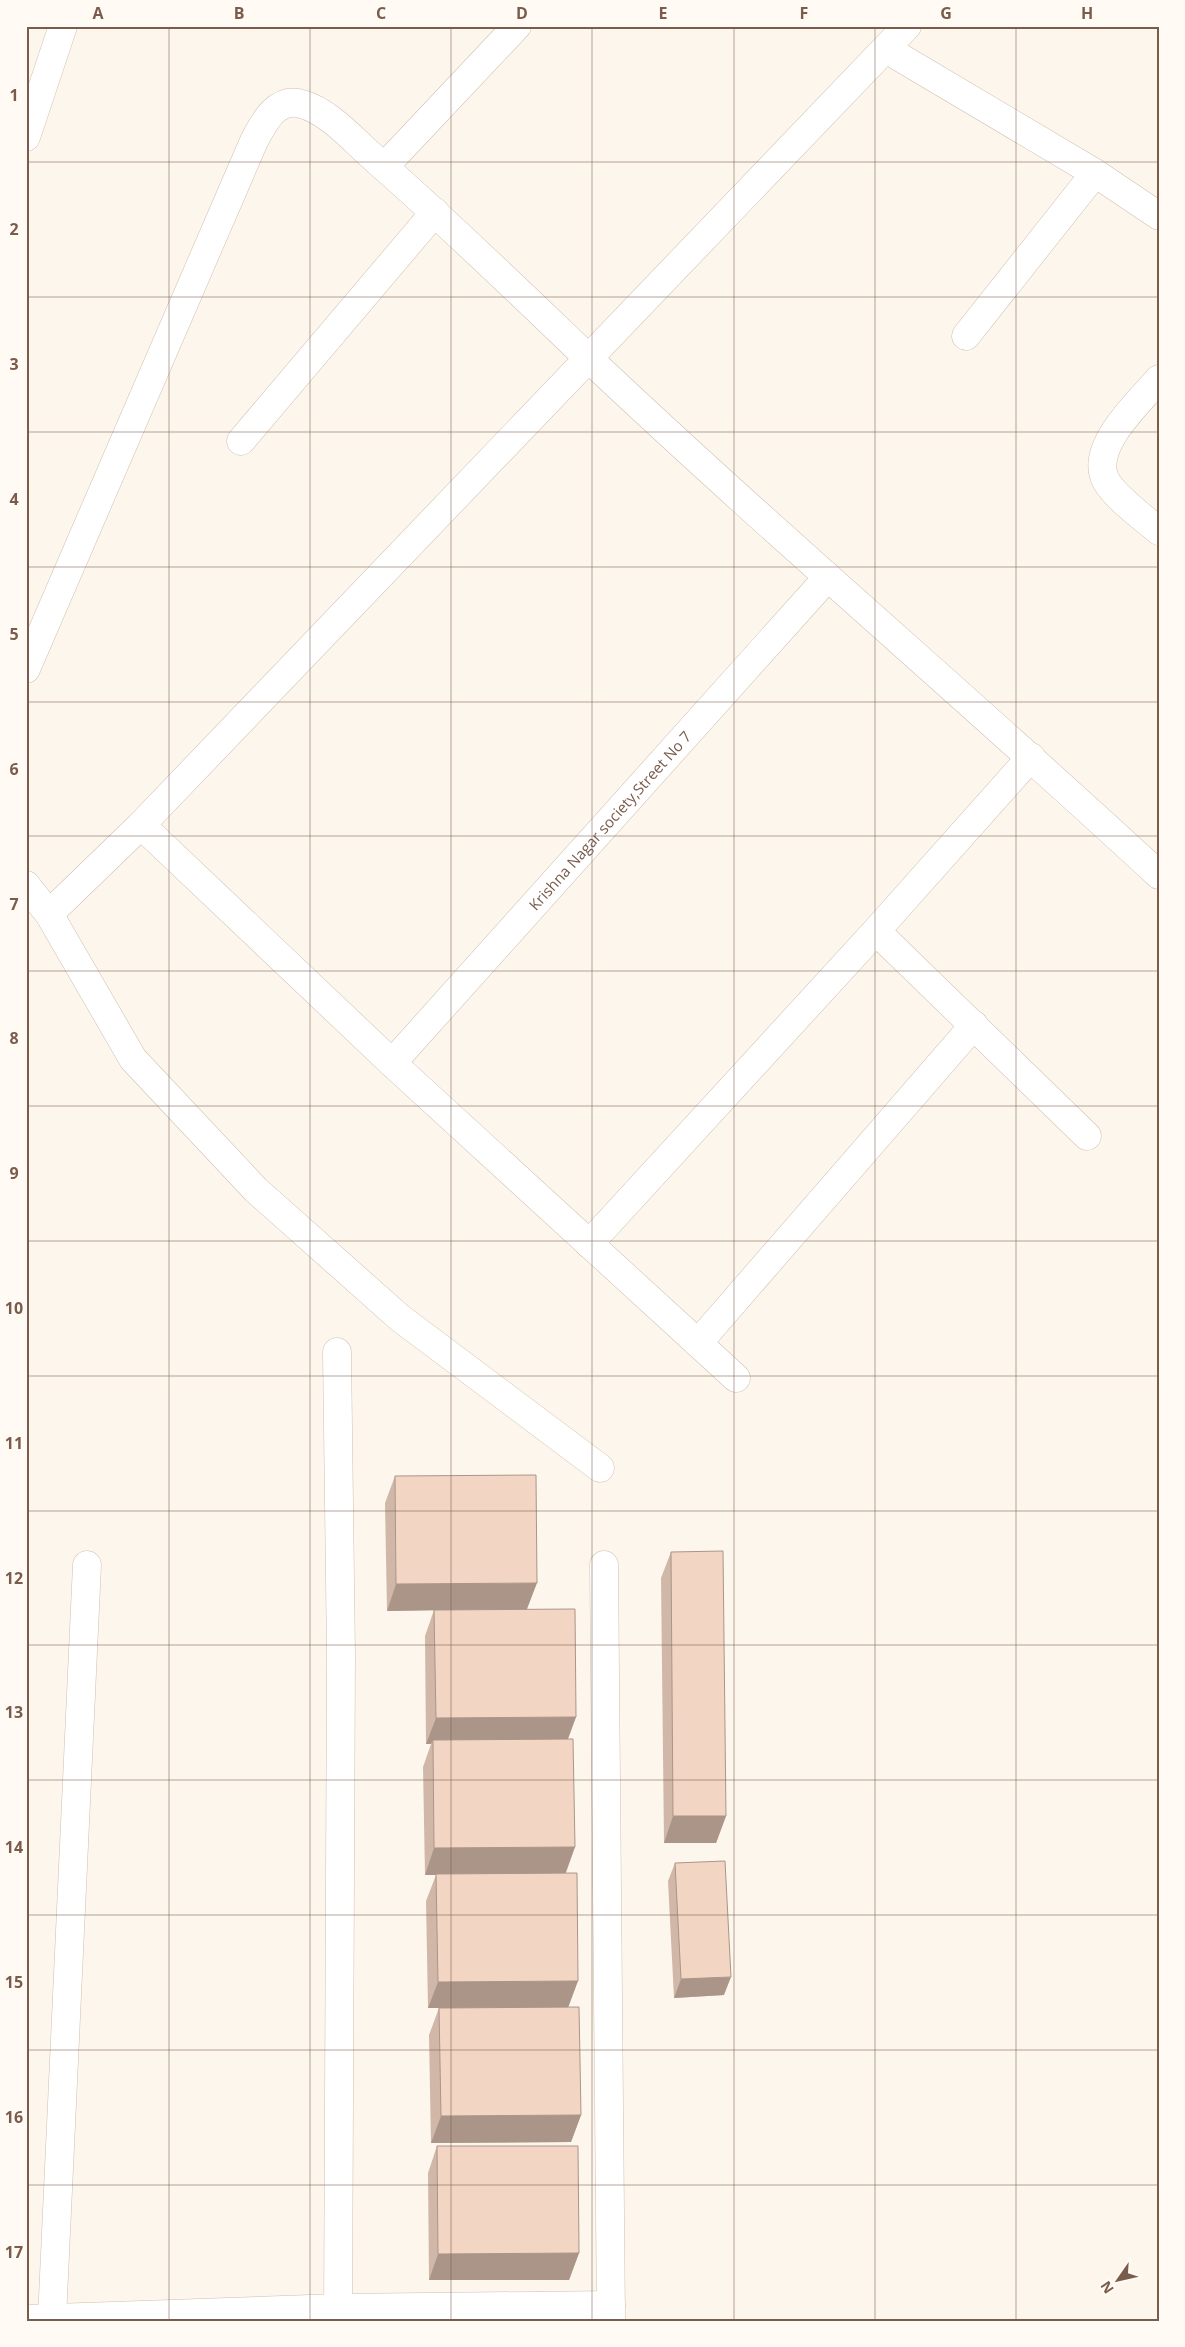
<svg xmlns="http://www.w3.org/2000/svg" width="1185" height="2347" font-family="'Open Sans',sans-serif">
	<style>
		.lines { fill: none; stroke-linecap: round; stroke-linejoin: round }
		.minor-casing { stroke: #d1beb0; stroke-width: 29 }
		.minor { stroke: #fff; stroke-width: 28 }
		.wall { fill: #d1b7a8 }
		.shaded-wall { fill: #aa9588 }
		.building { fill: #f3d5c3; stroke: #aa9588 }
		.grid { fill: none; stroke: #7a5c4d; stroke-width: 1; stroke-opacity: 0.55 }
		.labels { text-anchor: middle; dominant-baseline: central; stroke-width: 5; stroke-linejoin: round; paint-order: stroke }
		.street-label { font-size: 15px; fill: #7a5c4d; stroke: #fffaf3 }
		.neatline { fill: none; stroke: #7a5c4d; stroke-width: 2 }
		.grid-label { font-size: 16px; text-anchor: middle; font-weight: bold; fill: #7a5c4d }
	</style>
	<rect width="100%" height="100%" fill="#fdf6ec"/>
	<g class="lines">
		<defs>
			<g id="minor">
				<path d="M886 49 1095 173 1159 216"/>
				<path d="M26 137 63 26"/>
				<path d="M384 167 517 26"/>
				<path d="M966 336 1095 173"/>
				<path d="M1159 379C1139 402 1093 444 1104 476 1109 493 1145 519 1159 531"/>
				<path d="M241 441 435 212"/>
				<path d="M26 669 254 141C264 122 277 96 302 104 330 112 354 141 375 159 447 222 516 289 586 356 773 533 970 700 1159 875"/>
				<path d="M141 825 392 1063 736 1378"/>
				<path d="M26 885 49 914 133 1059 256 1190 400 1318 600 1468"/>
				<path d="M49 914 141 825 907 26"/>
				<path d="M876 931 1087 1136"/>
				<path id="s1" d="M392 1063 828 577"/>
				<path d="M589 1244 876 931 1031 757"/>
				<path d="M698 1343 974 1025"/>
				<path d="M337 1352 341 1656 338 2321"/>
				<path d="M604 1565 611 2321"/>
				<path d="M26 2319 338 2308 611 2305"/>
				<path d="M52 2319 87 1565"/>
			</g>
		</defs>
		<use href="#minor" class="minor-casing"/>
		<use href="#minor" class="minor"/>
	</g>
	<path class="wall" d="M395 1476 527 1609 576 1717 568 1739 575 1847 566 1873 568 2007 581 2115 571 2142 431 2143 429 2035 439 2008H428L426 1901 436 1875H425L423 1767 431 1744H426L425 1636 434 1610 387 1611 385 1503Z
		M671 1552 726 1816 716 1843H664L661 1578Z
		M675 1863 724 1995 674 1998 668 1881Z
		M437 2146 579 2253 569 2280H429L428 2173Z"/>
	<path class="shaded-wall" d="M537 1583 527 1609 387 1611 396 1584Z
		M576 1717 566 1744 433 1740 431 1744H426L436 1718Z
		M673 1816H726L716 1843H664Z
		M575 1847 565 1874 425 1875 434 1848Z
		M731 1977 724 1995 674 1998 681 1979Z
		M578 1981 568 2008H428L438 1982Z
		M581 2115 571 2142 431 2143 441 2116Z
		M579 2253 569 2280H429L438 2254Z"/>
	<path class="building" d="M536 1475 537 1583 396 1584 395 1476Z
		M723 1551 726 1816H673L671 1552Z
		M575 1609 576 1717 436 1718 434 1610Z
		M573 1739 575 1847 434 1848 433 1740Z
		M725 1861 731 1977 681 1979 675 1863Z
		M577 1873 578 1981 438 1982 436 1874Z
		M579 2007 581 2115 441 2116 439 2008Z
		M437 2146H578L579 2253 438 2254Z"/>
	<path class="grid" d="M169 26V2321M310 26V2321M451 26V2321M592 26V2321M734 26V2321M875 26V2321M1016 26V2321M26 162H1159M26 297H1159M26 432H1159M26 567H1159M26 702H1159M26 836H1159M26 971H1159M26 1106H1159M26 1241H1159M26 1376H1159M26 1511H1159M26 1645H1159M26 1780H1159M26 1915H1159M26 2050H1159M26 2185H1159"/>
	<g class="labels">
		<g class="street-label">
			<text stroke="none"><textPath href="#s1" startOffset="326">Krishna Nagar society,Street No 7</textPath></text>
		</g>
	</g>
	<rect width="1185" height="2347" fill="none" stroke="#fffaf3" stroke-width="55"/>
	<g transform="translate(1118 2280) rotate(236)" stroke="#fffaf3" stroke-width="4" paint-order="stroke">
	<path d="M0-4L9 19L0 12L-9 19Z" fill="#7a5c4d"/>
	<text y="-8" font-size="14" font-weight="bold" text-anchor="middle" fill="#7a5c4d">N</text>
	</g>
	<rect x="28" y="28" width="1130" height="2292" class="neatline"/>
	<g class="grid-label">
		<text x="98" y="19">A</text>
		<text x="239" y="19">B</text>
		<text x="381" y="19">C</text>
		<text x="522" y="19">D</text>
		<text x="663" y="19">E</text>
		<text x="804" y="19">F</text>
		<text x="946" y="19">G</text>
		<text x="1087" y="19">H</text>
		<text x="14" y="101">1</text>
		<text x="14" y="235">2</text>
		<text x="14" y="370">3</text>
		<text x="14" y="505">4</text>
		<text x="14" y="640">5</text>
		<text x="14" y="775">6</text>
		<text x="14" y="910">7</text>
		<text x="14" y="1044">8</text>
		<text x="14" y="1179">9</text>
		<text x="14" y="1314">10</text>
		<text x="14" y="1449">11</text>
		<text x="14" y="1584">12</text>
		<text x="14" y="1718">13</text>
		<text x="14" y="1853">14</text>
		<text x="14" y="1988">15</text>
		<text x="14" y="2123">16</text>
		<text x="14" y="2258">17</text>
	</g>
</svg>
